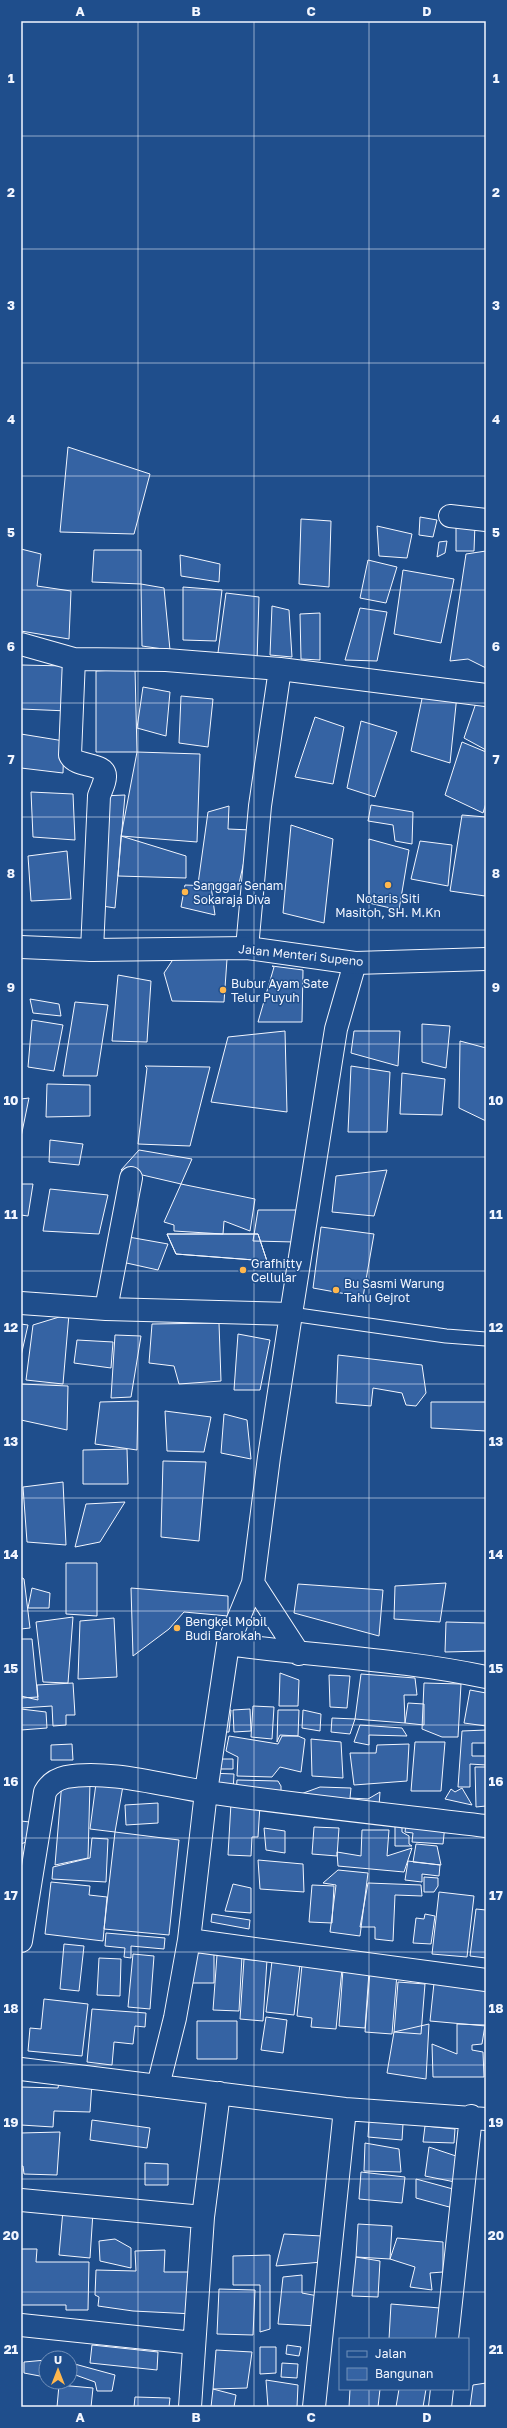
<svg xmlns="http://www.w3.org/2000/svg" width="507" height="2428" font-family="'Golos Text',sans-serif">
	<style>
		.building { fill: #3563a3; stroke: #f2f6ff }
		.lines { fill: none; stroke-linecap: round; stroke-linejoin: round }
		.lane-casing { stroke: #f2f6ff; stroke-width: 15 }
		.street-casing { stroke: #f2f6ff; stroke-width: 24 }
		.secondary-casing { stroke: #f2f6ff; stroke-width: 24 }
		.lane { stroke: #1f4e8c; stroke-width: 13 }
		.street { stroke: #1f4e8c; stroke-width: 22 }
		.secondary { stroke: #1f4e8c; stroke-width: 22 }
		.grid { fill: none; stroke: #f2f6ff; stroke-width: 1; stroke-opacity: 0.55 }
		.poi-dot { fill: #ffb74d; stroke: #1f4e8c; stroke-width: 1.5 }
		.labels { text-anchor: middle; dominant-baseline: central; stroke-width: 3; stroke-linejoin: round; paint-order: stroke }
		.poi-label { font-size: 12px; fill: #f2f6ff; stroke: #1f4e8c; text-anchor: start }
		.street-label { font-size: 12px; fill: #f2f6ff; stroke: #1f4e8c }
		.neatline { fill: none; stroke: #f2f6ff; stroke-width: 1.5 }
		.grid-label { font-size: 13px; text-anchor: middle; font-weight: bold; fill: #f2f6ff }
	</style>
	<rect width="100%" height="100%" fill="#1f4e8c"/>
	<path class="building" d="M68 447 150 474 134 534 60 532Z
		M420 517 437 520 433 537 419 535Z
		M301 519 331 521 329 587 299 584Z
		M456 522 475 523 474 551H456Z
		M377 526 412 534 407 558 379 556Z
		M447 541 445 553 437 557 439 542Z
		M21 549 41 554 37 586 71 591 69 639 21 631Z
		M94 550H141V584L92 582Z
		M486 551V668L468 659 450 661 466 554Z
		M180 555 220 564 219 582 181 576Z
		M368 560 397 567 386 603 360 598Z
		M403 570 454 579 441 643 394 634Z
		M141 584 164 588 170 650 142 646Z
		M183 587 222 590 216 641 183 640Z
		M226 593 259 597 257 661 217 660Z
		M272 606 289 610 292 657 270 655Z
		M360 608 387 612 377 661 345 660Z
		M320 613V660L301 659 300 614Z
		M21 665 67 666 68 711 21 709Z
		M135 669 137 752H96V671Z
		M143 687 170 692 166 736 137 728Z
		M423 694 457 695 450 763 411 751Z
		M181 696 213 699 208 747 179 743Z
		M477 700 486 701V750L464 738Z
		M315 717 344 727 333 784 295 777Z
		M361 721 397 732 375 797 347 788Z
		M21 734 64 741 63 773 21 768Z
		M462 742 486 752V803L483 813 445 795Z
		M137 752 200 754 197 842 121 836Z
		M31 792 73 794 75 840 33 837Z
		M125 795 115 908 96 905 101 796Z
		M371 805 413 812 412 844 395 841 393 825 368 821Z
		M229 806 228 829 251 830 238 888 198 884 208 812Z
		M462 815 486 817 485 896 450 891Z
		M291 825 333 839 324 923 283 913Z
		M121 836 186 856V878L118 876Z
		M369 839 409 850 399 910 369 903Z
		M420 841 452 845 448 886 411 879Z
		M67 851 71 899 31 901 28 856Z
		M185 885 211 886 215 915 181 907Z
		M174 958 227 959 224 1002 172 1001 164 973Z
		M272 966 303 970 302 1022H258L274 967Z
		M118 975 151 981 147 1042 112 1041Z
		M30 999 59 1004 61 1016 33 1013Z
		M75 1002 108 1005 97 1076H63Z
		M32 1020 63 1025 54 1071 28 1067Z
		M422 1024 450 1026 446 1068 422 1062Z
		M285 1031 287 1112 211 1102 228 1037Z
		M354 1031H400L398 1066 351 1053Z
		M460 1041 486 1048V1121L459 1108Z
		M145 1066 210 1067 190 1146 138 1144 147 1068Z
		M351 1066 390 1072 387 1132H348Z
		M402 1073 445 1079 442 1115 400 1114Z
		M47 1084 90 1085V1116L46 1117Z
		M29 1098 21 1137V1099Z
		M50 1140 83 1144 79 1165 49 1162Z
		M139 1150 192 1159 181 1184 121 1170Z
		M387 1170 374 1216 332 1212 336 1176Z
		M21 1184H33L28 1216 21 1215Z
		M181 1184 255 1199 250 1231 224 1221 223 1234 174 1231V1225L164 1222Z
		M50 1189 108 1195 99 1234 43 1231Z
		M258 1210H298L295 1242 253 1241Z
		M321 1227 374 1234 363 1297 313 1288Z
		M167 1234H258L267 1261 176 1254Z
		M167 1234H258L267 1261 176 1254Z
		M123 1236 168 1244 158 1270 122 1262Z
		M69 1314 63 1384 26 1380 33 1325Z
		M219 1323 221 1381 179 1384 174 1366 149 1363 152 1324Z
		M21 1324 28 1325 21 1356Z
		M238 1334 270 1340 260 1390H234Z
		M115 1335 141 1336 131 1397 111 1398Z
		M77 1340 113 1342 111 1368 74 1363Z
		M338 1355 422 1365 426 1393 416 1406 406 1405 402 1393 373 1388 371 1406 336 1403Z
		M21 1384 68 1386 67 1430 21 1420Z
		M138 1401 137 1450 95 1444 100 1402Z
		M431 1402H486V1431L431 1428Z
		M165 1411 211 1417 204 1452 167 1451Z
		M224 1414 247 1420 251 1459 221 1453Z
		M127 1449 128 1484H83V1450Z
		M163 1461 206 1462 199 1541 161 1537Z
		M63 1482 66 1545 27 1542 23 1487Z
		M125 1502 100 1542 75 1547 86 1504Z
		M66 1563H97V1616L66 1614Z
		M21 1577 24 1579 30 1628 21 1629Z
		M446 1583 440 1622 394 1619 395 1586Z
		M298 1584 383 1590 379 1636 294 1613Z
		M32 1588 50 1593 49 1608H28Z
		M131 1588 228 1596V1616L184 1612 169 1629 133 1656Z
		M73 1617 68 1683 43 1682 36 1622Z
		M114 1618 117 1677 78 1679 80 1621Z
		M446 1622 486 1623V1651L445 1652Z
		M21 1639H32L38 1700 21 1696Z
		M280 1673 299 1680 298 1706H279Z
		M361 1674 415 1678 417 1695H404L405 1723 355 1719Z
		M329 1675 350 1676 347 1708 330 1707Z
		M73 1683 75 1715H66V1725L53 1726 52 1706 21 1708V1698L38 1697 37 1685Z
		M424 1683 461 1684 458 1737H442L422 1729Z
		M470 1690 486 1693V1726L464 1723Z
		M408 1703 424 1704V1725L405 1723Z
		M253 1706 274 1707 272 1739 251 1737Z
		M21 1709 46 1712 47 1728 21 1730Z
		M220 1709 231 1710 229 1732H219Z
		M250 1709 251 1731 234 1732 233 1710Z
		M278 1710H299L298 1736 280 1735 277 1742Z
		M303 1710 321 1714 320 1731 302 1728Z
		M332 1718 355 1719 350 1734 331 1732Z
		M360 1725 402 1728 407 1736 369 1735V1745L354 1742Z
		M486 1730V1743H472V1756H486V1765L470 1764V1787H458L462 1731Z
		M229 1736 278 1744 282 1736H298L305 1739 301 1772 280 1767 272 1777 237 1776 238 1757 226 1751Z
		M311 1739 341 1742 343 1778 312 1776Z
		M415 1742H445L441 1791H411Z
		M72 1744 73 1760H51V1745Z
		M409 1744 407 1781 354 1785 350 1753H376L377 1745Z
		M218 1759H233V1769H218Z
		M475 1767H486V1806L476 1807Z
		M210 1773 234 1774 233 1792 208 1790Z
		M97 1776 124 1780 115 1832 90 1829Z
		M237 1780 278 1781 281 1786V1796L236 1794Z
		M62 1781 90 1783 88 1858 55 1865Z
		M320 1787 351 1788 350 1798 368 1799 380 1792 379 1806 298 1795Z
		M462 1788 472 1805 445 1799 451 1789 455 1792Z
		M158 1803V1823L126 1825 125 1805Z
		M231 1803 260 1805 258 1837H252L251 1856 228 1855Z
		M395 1819H402V1832L409 1836V1844L412 1846H395Z
		M21 1821 30 1822 36 1838 21 1844Z
		M406 1824 445 1825 443 1844 412 1842 413 1833 405 1832Z
		M314 1827 339 1828 337 1856 312 1854Z
		M264 1828 285 1831V1853L266 1850Z
		M362 1830H389L387 1856 412 1848 404 1872 338 1866 337 1852 361 1856Z
		M115 1832 179 1840 169 1935 104 1929Z
		M92 1838 108 1839 106 1882 52 1879 53 1867 90 1858Z
		M416 1844 437 1846 441 1865 413 1862Z
		M258 1860 303 1864 304 1892 260 1889Z
		M408 1861 440 1865 439 1876 422 1874V1882L405 1880Z
		M338 1870 368 1873 360 1936 330 1932 336 1885 323 1883Z
		M424 1877 438 1878V1886L434 1892H424Z
		M51 1882 90 1886 89 1895 107 1897 103 1941 45 1934Z
		M368 1883 421 1885 422 1896 395 1895 393 1941 375 1939V1927H360Z
		M233 1884 251 1888V1913L225 1911Z
		M312 1885 334 1886 332 1923 309 1922Z
		M439 1892 474 1896 467 1957 432 1954Z
		M476 1909 486 1910V1958L470 1956Z
		M212 1914 250 1920 249 1929 211 1922Z
		M425 1914 435 1916 431 1944 413 1943 416 1918 424 1919Z
		M106 1933 165 1938 164 1949 131 1946V1958L124 1957 125 1948 105 1946Z
		M64 1944 84 1946 79 1991 60 1989Z
		M189 1949H214V1983H189Z
		M133 1954 154 1956 150 2009 128 2007Z
		M217 1955 242 1956 239 2011 213 2010Z
		M99 1958 121 1959 120 1996 97 1995Z
		M244 1959 267 1960 263 2021 240 2019Z
		M272 1961 300 1964 294 2015 266 2012Z
		M302 1965 342 1969 336 2029 311 2027 312 2018 297 2016Z
		M343 1969 369 1972 365 2028 339 2026Z
		M370 1971 397 1974 392 2034 365 2032Z
		M398 1982 425 1984 421 2034 394 2032Z
		M434 1983 486 1988V2026L430 2021Z
		M44 1999 88 2004 82 2056 28 2051 30 2028 41 2029Z
		M92 2009 146 2013 145 2027 135 2026 133 2044 114 2042 112 2065 87 2062Z
		M266 2017 287 2020 283 2053 261 2050Z
		M197 2021H237V2059H197Z
		M429 2024 426 2079 387 2073 394 2032Z
		M457 2024 485 2025 482 2044 472 2045V2050L483 2052 484 2077H433L432 2044 457 2054Z
		M59 2082 92 2083 90 2112 54 2111 53 2127 21 2125V2087L58 2088Z
		M92 2120 150 2128 147 2148 90 2140Z
		M369 2121 403 2124 402 2140 368 2137Z
		M425 2126 455 2129 454 2143 423 2142Z
		M60 2132 57 2175 24 2174 23 2166H21V2133Z
		M365 2143 399 2149 401 2172 364 2171Z
		M429 2147 456 2156 455 2182 425 2176Z
		M145 2163 168 2164V2185H145Z
		M361 2172 405 2177 402 2203 359 2199Z
		M416 2179 453 2189V2208L416 2198Z
		M63 2210 93 2212 90 2258 59 2255Z
		M358 2224 392 2226 390 2259 356 2257Z
		M284 2234 322 2236V2262L276 2266Z
		M397 2238 443 2242V2272L430 2273 432 2290 410 2287 415 2267 390 2259Z
		M115 2239 131 2248V2268L100 2261 99 2241Z
		M21 2249H37L36 2262H89L88 2310H66V2305H21Z
		M165 2250 164 2272H193L194 2314 133 2311 98 2306 99 2297 95 2295 96 2270 136 2271 135 2251Z
		M270 2255V2329L260 2332V2285H233V2256Z
		M356 2257 380 2261 378 2297 352 2296Z
		M302 2275V2293L318 2296V2326L278 2324 283 2277Z
		M219 2289 255 2290 253 2335 217 2334Z
		M391 2304 440 2308 438 2339H389Z
		M92 2345 158 2352 157 2370 90 2363Z
		M287 2345 301 2347 299 2356 286 2354Z
		M260 2347H276V2373L260 2374Z
		M216 2350 252 2352 247 2388 213 2389Z
		M46 2360V2381L45 2377 24 2373V2362Z
		M71 2363 115 2375 112 2391H97L95 2382 70 2373Z
		M282 2363 298 2364 297 2378 281 2377Z
		M266 2380 298 2385 297 2407H268Z
		M486 2383V2407H470L473 2385Z
		M59 2385 93 2388 91 2407H57Z
		M213 2389 236 2395 234 2407H211Z
		M350 2389H380L378 2407H349Z
		M399 2389H426L423 2407H396Z
		M135 2397 170 2398 169 2407H134Z"/>
	<g class="lines">
		<defs>
			<path id="lane" d="M291 1314 446 1336 486 1339"/>
			<path id="street" d="M450 516 486 520
				M21 644 74 659 166 660 280 669
				M74 659 70 755C76 768 106 762 105 777 105 783 101 790 99 796L92 950
				M247 948 260 806 280 669 486 695
				M21 1303 106 1309 291 1314 269 1457 253 1583 228 1644 206 1792 189 1940 175 2018 158 2086
				M106 1309 131 1178
				M291 1314 336 1029 355 963
				M253 1583 299 1654
				M228 1644C314 1656 401 1659 486 1677
				M189 1940 486 1980
				M21 1941 45 1792C50 1783 57 1779 66 1777 108 1769 165 1786 207 1792 300 1805 393 1815 486 1826
				M21 2069 345 2109 486 2119
				M21 2200 203 2217
				M21 2325 194 2343
				M447 2339 471 2116
				M190 2407 203 2217 219 2093
				M314 2407 345 2109
				M440 2407 442 2389"/>
			<path id="secondary" d="M21 947 92 950 247 948 355 963 486 959"/>
		</defs>
		<use href="#lane" class="lane-casing"/>
		<use href="#street" class="street-casing"/>
		<use href="#secondary" class="secondary-casing"/>
		<use href="#lane" class="lane"/>
		<use href="#street" class="street"/>
		<use href="#secondary" class="secondary"/>
	</g>
	<path class="grid" d="M138 21V2407M254 21V2407M369 21V2339M21 136H486M21 249H486M21 363H486M21 476H486M21 590H486M21 703H486M21 817H486M21 930H486M21 1044H486M21 1157H486M21 1271H486M21 1384H486M21 1498H486M21 1611H486M21 1725H486M21 1838H486M21 1952H486M21 2065H486M21 2179H486M21 2292H486M369 2389V2407"/>
	<g class="poi-dot">
		<circle cx="388" cy="885" r="4"/>
		<circle cx="185" cy="892" r="4"/>
		<circle cx="223" cy="990" r="4"/>
		<circle cx="243" cy="1270" r="4"/>
		<circle cx="336" cy="1290" r="4"/>
		<circle cx="177" cy="1628" r="4"/>
	</g>
	<g class="labels">
		<g class="poi-label">
			<text x="193" y="885">Sanggar Senam<tspan x="193" dy="14">Sokaraja Diva</tspan></text>
			<text x="388" y="898" text-anchor="middle">Notaris Siti<tspan x="388" dy="14">Masitoh, SH. M.Kn</tspan></text>
			<text x="231" y="983">Bubur Ayam Sate<tspan x="231" dy="14">Telur Puyuh</tspan></text>
			<text x="251" y="1263">Grafhitty<tspan x="251" dy="14">Cellular</tspan></text>
			<text x="344" y="1283">Bu Sasmi Warung<tspan x="344" dy="14">Tahu Gejrot</tspan></text>
			<text x="185" y="1621">Bengkel Mobil<tspan x="185" dy="14">Budi Barokah</tspan></text>
		</g>
		<g class="street-label">
			<text transform="translate(301 955) rotate(6)">Jalan Menteri Supeno</text>
		</g>
	</g>
	<rect width="507" height="2428" fill="none" stroke="#1f4e8c" stroke-width="44"/>
	<rect x="339" y="2338" width="130" height="52" fill="#1f4e8c" stroke="#7391ba"/>
	<rect x="347" y="2351" width="20" height="6" fill="#1f4e8c" stroke="#7391ba"/>
	<text x="375" y="2358" font-size="12" fill="#f2f6ff">Jalan</text>
	<rect x="347" y="2368" width="20" height="12" fill="#3563a3" stroke="#7391ba"/>
	<text x="375" y="2378" font-size="12" fill="#f2f6ff">Bangunan</text>
	<g transform="translate(58 2370)"><circle r="19" fill="#1f4e8c" stroke="#7391ba"/>
	<path d="M0-3L7 15L0 10L-7 15Z" fill="#ffb74d"/>
	<text y="-6" font-size="11" font-weight="bold" text-anchor="middle" fill="#f2f6ff">U</text>
	</g>
	<rect x="22" y="22" width="463" height="2384" class="neatline"/>
	<g class="grid-label">
		<text x="80" y="16">A</text>
		<text x="196" y="16">B</text>
		<text x="311" y="16">C</text>
		<text x="427" y="16">D</text>
		<text x="11" y="83">1</text>
		<text x="496" y="83">1</text>
		<text x="11" y="197">2</text>
		<text x="496" y="197">2</text>
		<text x="11" y="310">3</text>
		<text x="496" y="310">3</text>
		<text x="11" y="424">4</text>
		<text x="496" y="424">4</text>
		<text x="11" y="537">5</text>
		<text x="496" y="537">5</text>
		<text x="11" y="651">6</text>
		<text x="496" y="651">6</text>
		<text x="11" y="764">7</text>
		<text x="496" y="764">7</text>
		<text x="11" y="878">8</text>
		<text x="496" y="878">8</text>
		<text x="11" y="992">9</text>
		<text x="496" y="992">9</text>
		<text x="11" y="1105">10</text>
		<text x="496" y="1105">10</text>
		<text x="11" y="1219">11</text>
		<text x="496" y="1219">11</text>
		<text x="11" y="1332">12</text>
		<text x="496" y="1332">12</text>
		<text x="11" y="1446">13</text>
		<text x="496" y="1446">13</text>
		<text x="11" y="1559">14</text>
		<text x="496" y="1559">14</text>
		<text x="11" y="1673">15</text>
		<text x="496" y="1673">15</text>
		<text x="11" y="1786">16</text>
		<text x="496" y="1786">16</text>
		<text x="11" y="1900">17</text>
		<text x="496" y="1900">17</text>
		<text x="11" y="2013">18</text>
		<text x="496" y="2013">18</text>
		<text x="11" y="2127">19</text>
		<text x="496" y="2127">19</text>
		<text x="11" y="2240">20</text>
		<text x="496" y="2240">20</text>
		<text x="11" y="2354">21</text>
		<text x="496" y="2354">21</text>
		<text x="80" y="2422">A</text>
		<text x="196" y="2422">B</text>
		<text x="311" y="2422">C</text>
		<text x="427" y="2422">D</text>
	</g>
</svg>
